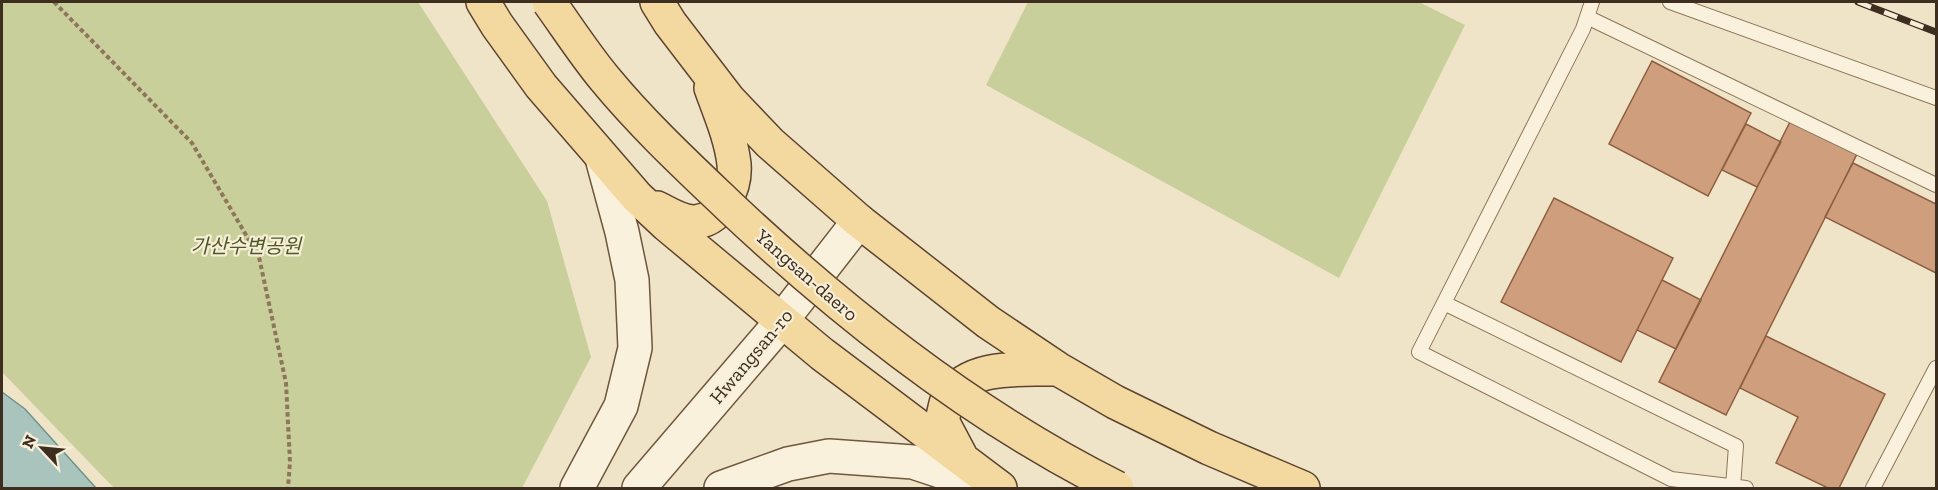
<svg xmlns="http://www.w3.org/2000/svg" width="1938" height="490" font-family="'Zilla Slab','Noto Sans KR',serif">
	<style>
		.green { fill: #c9cf9b }
		.water { fill: #a9c4bc; stroke: #6f938a; stroke-width: 1.5 }
		.building { fill: #cf9f7d; stroke: #8d5f41; stroke-width: 1.5 }
		.lines { fill: none; stroke-linecap: round; stroke-linejoin: round }
		.lane-casing { stroke: #8d765c; stroke-width: 16 }
		.secondary-casing { stroke: #6f573f; stroke-width: 36 }
		.primary-casing { stroke: #5b4430; stroke-width: 36 }
		.path { stroke: #8d765c; stroke-width: 4; stroke-dasharray: 4.5 3; stroke-linecap: butt }
		.lane { stroke: #faf1dc; stroke-width: 14 }
		.secondary { stroke: #faf1dc; stroke-width: 33 }
		.primary { stroke: #f3d9a0; stroke-width: 33 }
		.rail-casing { stroke: #3d2e20; stroke-width: 7 }
		.rail { stroke: #f7eed8; stroke-width: 4.5; stroke-dasharray: 14; stroke-linecap: butt }
		.primary-bridge-casing { stroke: #5b4430; stroke-width: 36; stroke-linecap: butt }
		.primary-bridge { stroke: #f3d9a0; stroke-width: 33 }
		.labels { text-anchor: middle; dominant-baseline: central; stroke-width: 4.5; stroke-linejoin: round; paint-order: stroke }
		.park-label { font-size: 20px; font-style: italic; fill: #4d5a26; stroke: #f7eed8 }
		.street-label { font-size: 20px; fill: #3d2e20; stroke: #f7eed8 }
	</style>
	<rect width="100%" height="100%" fill="#f0e4c8"/>
	<path class="green" d="M2 2H418L547 201 591 357 522 488H114L2 372Z
		M1028 2H1419L1465 25 1339 278 986 85Z"/>
	<path class="water" d="M2 392 25 409 96 488H2Z"/>
	<path class="building" d="M1652 61 1751 113 1708 196 1609 144Z
		M1792 118 1858 152 1726 415 1659 382Z
		M1746 124 1781 142 1757 187 1722 170Z
		M1853 163 1936 204V273L1825 217Z
		M1554 198 1673 258 1621 362 1501 302Z
		M1662 280 1701 300 1676 349 1637 330Z
		M1766 336 1885 394 1839 488H1828L1776 463 1798 417 1740 388Z"/>
	<g class="lines">
		<defs>
			<path id="lane" d="M1592 2 1583 29 1419 352 1671 479 1746 488
				M1670 2 1936 98
				M1587 17 1936 185
				M1444 303 1736 446 1733 487
				M1873 488 1936 368"/>
			<path id="secondary" d="M577 488 621 406 635 348 632 280 622 232 602 158
				M639 488 771 334 859 221
				M721 488 788 464 829 456 913 462 952 475 985 488"/>
			<path id="primary" d="M483 2 497 25 541 86 637 197 667 225 822 354 1000 488
				M657 2 670 23 729 100 770 143 859 221 988 322 1058 369 1115 402 1209 448 1303 488
				M657 208C669 214 682 223 696 222 722 219 736 187 734 164 731 138 720 113 711 88
				M960 455 942 421C944 414 945 404 948 398 971 363 1023 370 1058 369"/>
		</defs>
		<use href="#lane" class="lane-casing"/>
		<use href="#secondary" class="secondary-casing"/>
		<use href="#primary" class="primary-casing"/>
		<path class="path" d="M54 2 192 143 259 257 286 383 290 462 288 488"/>
		<use href="#lane" class="lane"/>
		<use href="#secondary" class="secondary"/>
		<use href="#primary" class="primary"/>
		<defs>
			<path id="rail" d="M1858 2 1936 32"/>
		</defs>
		<use href="#rail" class="rail-casing"/>
		<use href="#rail" class="rail"/>
		<defs>
			<path id="primary-bridge" d="M549 2C567 27 585 55 605 79 643 125 686 165 729 206 845 315 974 417 1117 488"/>
		</defs>
		<use href="#primary-bridge" class="primary-bridge-casing"/>
		<use href="#primary-bridge" class="primary-bridge"/>
	</g>
	<g class="labels">
		<g class="park-label">
			<text x="246" y="246">가산수변공원</text>
		</g>
		<g class="street-label">
			<text transform="translate(807 275) rotate(41)">Yangsan-daero</text>
			<text transform="translate(751 356) rotate(-50)">Hwangsan-ro</text>
		</g>
	</g>
	<rect width="1938" height="490" fill="none" stroke="#3d2e20" stroke-width="6"/>
	<g transform="translate(42 448) rotate(296)" stroke="#f7eed8" stroke-width="4.5" paint-order="stroke">
	<path d="M0-4.5L10 22L0 15L-10 22Z" fill="#3d2e20"/>
	<text y="-9" font-size="16" font-weight="bold" text-anchor="middle" fill="#3d2e20">N</text>
	</g>
</svg>
